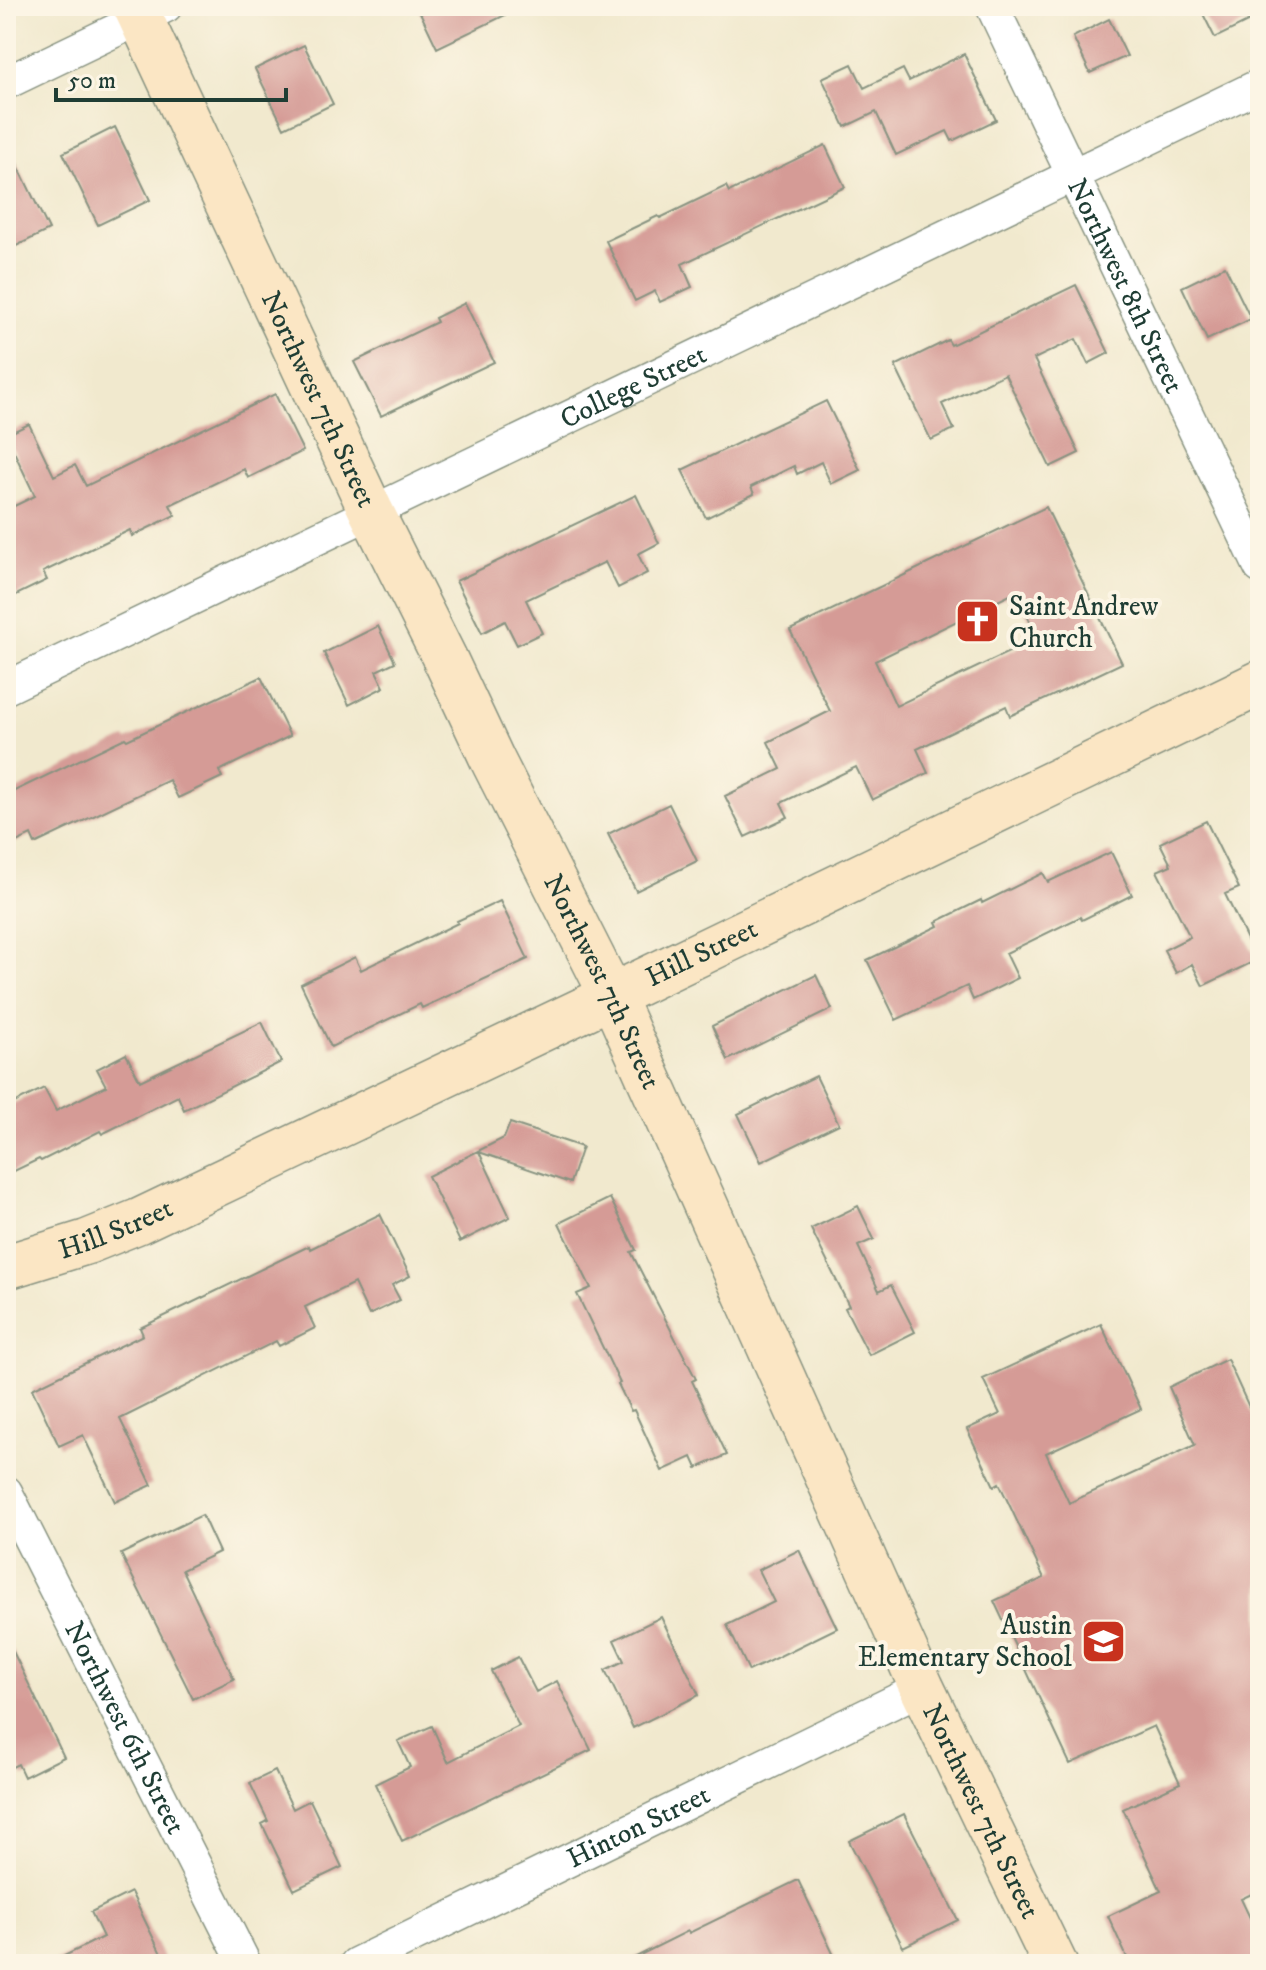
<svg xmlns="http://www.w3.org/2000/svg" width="1266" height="1970" font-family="'IM FELL DW Pica',serif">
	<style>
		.building { fill: #d59b96; fill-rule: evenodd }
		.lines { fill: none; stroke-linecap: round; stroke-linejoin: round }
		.street-casing { stroke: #889381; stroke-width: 35 }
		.secondary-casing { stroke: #889381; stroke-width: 47 }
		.street { stroke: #fff; stroke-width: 32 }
		.secondary { stroke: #fbe6c4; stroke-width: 44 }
		.labels { text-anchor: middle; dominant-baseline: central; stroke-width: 8; stroke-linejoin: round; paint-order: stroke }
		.street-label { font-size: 28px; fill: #1f3d34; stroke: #fcf5e5 }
		.poi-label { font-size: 28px; fill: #1f3d34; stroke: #fcf5e5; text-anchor: start }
	</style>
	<rect width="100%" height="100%" fill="#fcf5e5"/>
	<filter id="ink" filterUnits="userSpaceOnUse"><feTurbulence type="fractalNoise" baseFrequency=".0125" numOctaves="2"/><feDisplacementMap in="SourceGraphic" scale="16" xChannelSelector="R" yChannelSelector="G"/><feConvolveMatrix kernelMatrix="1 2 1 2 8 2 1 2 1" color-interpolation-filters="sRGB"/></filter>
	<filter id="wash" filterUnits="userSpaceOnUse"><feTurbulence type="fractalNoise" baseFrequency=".006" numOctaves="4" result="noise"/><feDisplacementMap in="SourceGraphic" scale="32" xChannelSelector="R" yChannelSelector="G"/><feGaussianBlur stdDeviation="1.8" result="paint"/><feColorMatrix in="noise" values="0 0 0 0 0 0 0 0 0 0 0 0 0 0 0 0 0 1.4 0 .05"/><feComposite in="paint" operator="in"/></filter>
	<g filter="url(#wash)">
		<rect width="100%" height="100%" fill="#f1e9ce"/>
		<g id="blocks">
			<path class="building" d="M417 6H524L437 48Z
				M1199 6H1260V16L1215 38Z
				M1109 19 1127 56 1090 73 1073 37Z
				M304 45 333 104 284 128 255 69Z
				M964 54 996 120 952 141 947 131 896 155 876 112 845 127 822 78 852 64 864 88 903 69 909 81Z
				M115 127 150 200 98 225 63 153Z
				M6 141 49 230 6 251Z
				M825 145 845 187 682 264 692 287 660 302 655 291 635 301 606 241 658 216 660 218 726 186 729 192Z
				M1225 266 1251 319 1207 340 1182 287Z
				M1076 285 1109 353 1088 364 1076 339 1034 359 1079 453 1050 467 1005 374 942 404 954 429 931 440 895 366 948 340 951 345Z
				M465 303 494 362 381 416 354 362 437 322 435 318Z
				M275 394 303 451 248 478 244 469 170 505 175 515 132 536 130 530 43 572 47 580 6 600V510L35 496 6 435 29 424 54 476 75 465 86 486Z
				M826 401 860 470 831 484 821 462 797 474 794 466 751 487 754 494 706 518 682 470Z
				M636 495 659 543 638 554 647 573 618 588 605 562 526 600 542 633 517 645 505 621 482 633 456 581Z
				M1046 507 1122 663 1010 716 1006 706 917 749 928 773 872 800 856 767 781 803 788 817 745 837 725 796 781 769 768 742 830 711 790 630ZM1016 592 1038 638 896 706 875 661Z
				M378 626 395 662 376 671 384 687 349 705 324 653Z
				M261 677 290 736 219 771 222 777 178 798 169 780 35 844 31 835 6 847V795L125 738 127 740Z
				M669 804 697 861 636 891 608 834Z
				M1206 821 1239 888 1225 894 1257 960 1203 986 1192 964 1176 973 1164 950 1190 937 1157 871 1171 865 1160 843Z
				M1111 852 1132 895 1082 920 1080 917 1006 953 1018 978 973 1000 967 986 896 1020 867 960 938 926 936 922 981 900 982 903 1043 873 1048 882Z
				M500 901 528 959 422 1008 420 1004 331 1047 301 984 355 957 361 970 458 923 457 921Z
				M816 975 832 1009 728 1060 712 1026Z
				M262 1022 281 1062 184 1110 178 1096 102 1134 100 1131 41 1161 39 1159 6 1175V1107L44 1088 56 1111 106 1086 97 1069 126 1054 140 1081Z
				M816 1076 839 1124 761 1162 738 1114Z
				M510 1123 582 1147 570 1183 479 1152 510 1217 460 1242 428 1176 504 1138Z
				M610 1198 636 1250 631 1252 696 1379 692 1381 727 1455 697 1468 692 1457 662 1471 634 1410 631 1411 618 1384 620 1383 577 1294 591 1288 559 1223Z
				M858 1206 874 1239 858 1246 879 1291 891 1285 915 1332 869 1355 845 1308 849 1306 811 1229Z
				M380 1214 410 1276 392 1285 400 1300 369 1315 354 1283 305 1307 315 1328 279 1346 276 1341 120 1419 152 1485 115 1502 83 1435 59 1446 32 1389 143 1335 140 1328 309 1246 310 1249Z
				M1101 1324 1141 1409 1046 1453 1069 1503 1195 1445 1169 1387 1227 1359 1260 1431V1890L1241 1899 1260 1939V1964H1130L1108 1916 1161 1891 1123 1809 1180 1783 1154 1726 1070 1764 994 1601 1044 1578 999 1483 994 1486 967 1429 1000 1414 983 1379Z
				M202 1515 219 1552 182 1570 234 1679 193 1699 121 1554Z
				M799 1550 837 1628 749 1671 727 1625 774 1602 758 1570Z
				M661 1617 699 1695 633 1728 605 1670 624 1661 614 1640Z
				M6 1637 64 1757 24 1777 18 1764 6 1770Z
				M518 1657 536 1692 557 1681 591 1750 402 1841 375 1784 410 1767 398 1741 432 1726 448 1762 519 1726 491 1671Z
				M275 1771 293 1809 310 1800 342 1867 294 1890 262 1824 268 1821 250 1783Z
				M904 1814 958 1920 903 1947 849 1841Z
				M798 1880 838 1964H622L688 1931 689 1933Z
				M131 1892 166 1964H48L103 1937 91 1912Z"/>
		</g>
	</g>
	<g filter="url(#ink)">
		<use href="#blocks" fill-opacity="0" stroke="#889381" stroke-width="2"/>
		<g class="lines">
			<defs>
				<g id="street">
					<path id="s1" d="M992 6 1260 567"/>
					<path d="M6 83 166 6"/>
					<path id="s2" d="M6 688 1260 85"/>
					<path id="s3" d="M6 1492 245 1964"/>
					<path id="s4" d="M356 1964 922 1688"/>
				</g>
				<g id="secondary">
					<path id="s5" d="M135 6 371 511 445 659 493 761 612 996 922 1688 1055 1964"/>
					<path id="s6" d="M6 1267 87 1242 139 1221 612 996 1260 683"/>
				</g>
			</defs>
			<use href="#street" class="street-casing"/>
			<use href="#secondary" class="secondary-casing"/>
			<use href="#street" class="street"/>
			<use href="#secondary" class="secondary"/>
		</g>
	</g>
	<defs>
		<symbol id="church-square" viewBox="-11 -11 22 22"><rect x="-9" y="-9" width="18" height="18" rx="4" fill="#c8321e" stroke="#fcf5e5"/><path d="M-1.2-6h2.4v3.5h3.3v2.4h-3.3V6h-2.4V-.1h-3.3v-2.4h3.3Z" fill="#fff"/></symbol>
		<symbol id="school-square" viewBox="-11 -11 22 22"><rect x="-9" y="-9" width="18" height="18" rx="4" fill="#c8321e" stroke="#fcf5e5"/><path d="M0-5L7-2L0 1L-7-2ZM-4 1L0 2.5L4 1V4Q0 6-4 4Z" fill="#fff"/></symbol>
	</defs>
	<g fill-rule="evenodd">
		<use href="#church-square" x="952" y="596" width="51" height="51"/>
		<use href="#school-square" x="1078" y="1616" width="51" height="51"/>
	</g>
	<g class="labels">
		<g class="street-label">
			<text stroke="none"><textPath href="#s1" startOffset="310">Northwest 8th Street</textPath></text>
			<text stroke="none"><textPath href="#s2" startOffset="696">College Street</textPath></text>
			<text stroke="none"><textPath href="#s5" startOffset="434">Northwest 7th Street</textPath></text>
			<text stroke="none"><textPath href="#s6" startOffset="764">Hill Street</textPath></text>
			<text stroke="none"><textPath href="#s5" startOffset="1082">Northwest 7th Street</textPath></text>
			<text stroke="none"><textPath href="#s6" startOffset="116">Hill Street</textPath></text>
			<text stroke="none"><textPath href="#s3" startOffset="264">Northwest 6th Street</textPath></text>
			<text stroke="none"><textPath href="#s5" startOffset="1994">Northwest 7th Street</textPath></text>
			<text stroke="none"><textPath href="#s4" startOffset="314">Hinton Street</textPath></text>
		</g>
		<g class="poi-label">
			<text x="1009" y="606">Saint Andrew<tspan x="1009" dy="32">Church</tspan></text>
			<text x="1072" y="1625" text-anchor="end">Austin<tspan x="1072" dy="32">Elementary School</tspan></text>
		</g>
	</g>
	<rect width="1266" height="1970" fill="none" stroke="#fcf5e5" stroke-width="32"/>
	<path d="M56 88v12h230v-12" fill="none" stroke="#1f3d34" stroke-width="4"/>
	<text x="68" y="88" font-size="24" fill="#1f3d34" stroke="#fcf5e5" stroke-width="6" paint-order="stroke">50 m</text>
</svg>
